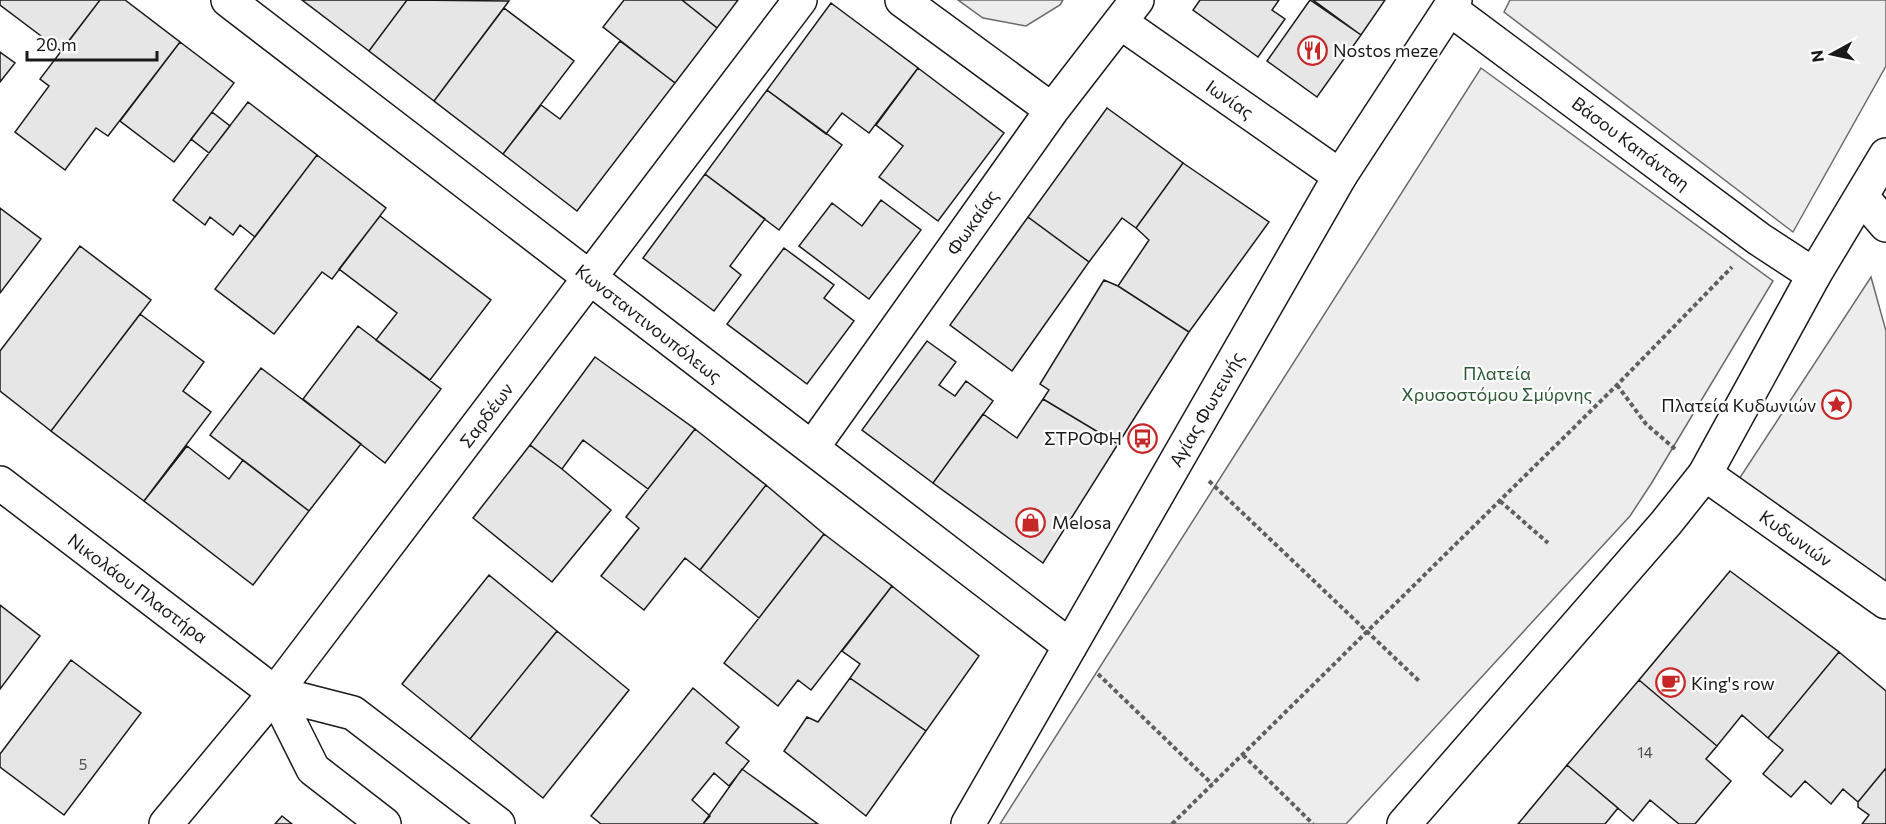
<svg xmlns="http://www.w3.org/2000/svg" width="1886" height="824" font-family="Commissioner,sans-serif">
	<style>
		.built { fill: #ededed; stroke: #6a6a6a; stroke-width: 1.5 }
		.building { fill: #e6e6e6; stroke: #1a1a1a; stroke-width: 1.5 }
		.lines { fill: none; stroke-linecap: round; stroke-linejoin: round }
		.street-casing { stroke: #1a1a1a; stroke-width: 36 }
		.secondary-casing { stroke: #1a1a1a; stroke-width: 36 }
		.path { stroke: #5f5f5f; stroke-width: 4; stroke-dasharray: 4.5 3; stroke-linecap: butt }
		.street { stroke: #fff; stroke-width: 33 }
		.secondary { stroke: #fff; stroke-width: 33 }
		.labels { text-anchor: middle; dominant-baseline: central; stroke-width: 4.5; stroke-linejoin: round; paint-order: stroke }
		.number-label { font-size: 15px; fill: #4d4d4d }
		.poi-label { font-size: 18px; fill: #1a1a1a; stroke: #fff; text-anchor: start }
		.street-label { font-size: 18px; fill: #1a1a1a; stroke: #fff }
		.park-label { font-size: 18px; fill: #2b5a34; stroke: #fff }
	</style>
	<rect width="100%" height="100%" fill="#fff"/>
	<path class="built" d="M958 0H1063L1060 5 1026 26 983 18Z
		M1510 0H1886V66L1793 232 1504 12Z
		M1481 68 1773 281 1651 484 1630 516 1346 824H1000Z
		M1871 277 1886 331V586L1739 479Z"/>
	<path class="building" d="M0 0H100L61 51 0 5Z
		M100 0H125L180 42 108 136 96 128 65 170 15 132 49 86 40 79Z
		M302 0H407L369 51Z
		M407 0 509 1 434 101 369 51Z
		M624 0H682L717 28 675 83 603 27Z
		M682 0H738L717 28Z
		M1200 0H1279L1272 10 1285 19 1258 57 1193 10Z
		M1310 0 1361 35 1317 97 1267 61Z
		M1313 0H1385L1361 35Z
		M831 3 918 68 869 133 842 113 826 134 767 90Z
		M504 8 574 61 503 154 434 101Z
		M620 41 675 83 577 211 503 154 541 105 560 119Z
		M180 42 234 83 174 162 120 121Z
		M0 52 15 63 0 82Z
		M918 68 1004 133 938 221 879 177 903 146 876 125Z
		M767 90 842 145 779 230 705 174Z
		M248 102 317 155 255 237 240 225 233 235 210 217 205 225 173 200Z
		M1107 108 1183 163 1136 228 1122 218 1089 262 1028 217Z
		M212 112 230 126 209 153 191 139Z
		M317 155 386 208 332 279 322 272 274 334 215 289Z
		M1183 163 1269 222 1189 332 1118 286 1149 240 1136 228Z
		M705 174 765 219 730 266 741 275 714 311 643 258Z
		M881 200 921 230 869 299 799 246 832 203 862 226Z
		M0 208 41 239 0 293Z
		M380 216 491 300 430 380 376 340 397 313 339 269Z
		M1028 217 1089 262 1012 371 950 325Z
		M80 246 151 300 51 431 0 391V351Z
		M784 248 834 285 824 298 854 321 807 384 727 324Z
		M1104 280 1118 286 1189 332 1118 444 1043 399 1049 390 1040 384Z
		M140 314 204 362 183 391 211 412 144 501 51 431Z
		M358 326 441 389 385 463 303 399Z
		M927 341 956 362 939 385 955 396 966 381 993 401 933 483 862 430Z
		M595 357 695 429 648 489 583 440 562 469 530 445Z
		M261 368 361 444 309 511 210 435Z
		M1043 399 1118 444 1043 563 933 483 983 414 1017 438Z
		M695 429 766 485 700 570 685 558 644 610 601 576 639 528 626 517Z
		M530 445 562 469 611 510 552 582 473 518Z
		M187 446 229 479 243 460 309 511 253 585 144 501Z
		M766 485 824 534 759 618 700 570Z
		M824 534 892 586 811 690 798 680 778 706 724 663Z
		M1730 571 1839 652 1768 738 1742 715 1717 746 1639 680Z
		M489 575 557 631 470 739 402 684Z
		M892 586 979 656 926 731 850 678 860 664 842 651Z
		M0 605 40 636 0 689Z
		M557 631 629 690 543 798 470 739Z
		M1839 652 1886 691V768L1858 802 1843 789 1831 804 1805 781 1791 797 1763 774 1783 750 1768 738Z
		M71 660 141 713 64 815 0 767V754Z
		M850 678 926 731 866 816 784 751 807 717 818 722Z
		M1639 680 1717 746 1706 759 1731 781 1695 824H1679L1650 800 1633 821 1567 765Z
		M693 688 739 727 726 743 749 761 729 786 714 773 692 800 710 816 703 824H601L591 816Z
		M1567 765 1618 808 1605 824H1518Z
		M1886 768V824H1862L1869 815 1858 807V802Z
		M742 769 818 824H703Z
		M282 816 292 824H275Z"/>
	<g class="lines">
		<defs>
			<path id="street" d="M228 0 1070 646
				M902 0 1052 110
				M1450 9 1759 239 1814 275
				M1120 22 1340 176
				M1862 197 1886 225
				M812 448 1052 110 1137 0
				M1705 474 1886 602
				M166 824 275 693 800 0"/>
			<path id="secondary" d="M0 483 275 693 353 713 498 824
				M275 693 313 769 384 824
				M968 824 1340 176 1455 0
				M1404 824 1666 523 1705 474 1814 275 1886 155"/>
		</defs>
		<use href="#street" class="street-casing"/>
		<use href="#secondary" class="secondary-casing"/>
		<path class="path" d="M1617 385 1646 424 1675 449
			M1209 481 1419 681
			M1500 501 1548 543
			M1098 674 1212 784
			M1243 755 1313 824
			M1172 824 1617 385 1732 267"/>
		<use href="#street" class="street"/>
		<use href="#secondary" class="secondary"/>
	</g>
	<defs>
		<symbol id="restaurant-ring" viewBox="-11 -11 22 22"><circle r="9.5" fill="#fff" stroke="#c62828" stroke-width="1.5"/><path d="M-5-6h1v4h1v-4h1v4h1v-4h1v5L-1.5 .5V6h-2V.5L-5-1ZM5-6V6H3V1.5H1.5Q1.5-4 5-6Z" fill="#c62828"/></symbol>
		<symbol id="sight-ring" viewBox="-11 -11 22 22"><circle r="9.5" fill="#fff" stroke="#c62828" stroke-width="1.5"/><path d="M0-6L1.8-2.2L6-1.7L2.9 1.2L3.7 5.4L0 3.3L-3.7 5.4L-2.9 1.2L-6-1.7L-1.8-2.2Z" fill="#c62828"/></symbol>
		<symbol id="bus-ring" viewBox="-11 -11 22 22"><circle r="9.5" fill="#fff" stroke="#c62828" stroke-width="1.5"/><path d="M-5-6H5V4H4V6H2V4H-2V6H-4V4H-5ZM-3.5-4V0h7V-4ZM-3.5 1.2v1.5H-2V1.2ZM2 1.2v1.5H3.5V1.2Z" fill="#c62828"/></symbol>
		<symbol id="shop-ring" viewBox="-11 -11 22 22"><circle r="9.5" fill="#fff" stroke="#c62828" stroke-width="1.5"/><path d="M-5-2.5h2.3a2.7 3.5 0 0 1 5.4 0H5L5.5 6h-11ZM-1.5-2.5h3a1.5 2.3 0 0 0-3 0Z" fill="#c62828"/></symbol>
		<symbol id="cafe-ring" viewBox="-11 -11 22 22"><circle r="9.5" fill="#fff" stroke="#c62828" stroke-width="1.5"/><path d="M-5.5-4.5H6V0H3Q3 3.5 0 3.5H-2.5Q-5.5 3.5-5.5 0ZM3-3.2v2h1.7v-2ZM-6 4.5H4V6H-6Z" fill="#c62828"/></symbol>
	</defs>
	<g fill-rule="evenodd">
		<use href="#restaurant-ring" x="1296" y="34" width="33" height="33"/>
		<use href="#sight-ring" x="1820" y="388" width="33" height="33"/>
		<use href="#bus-ring" x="1126" y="422" width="33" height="33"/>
		<use href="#shop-ring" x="1014" y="506" width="33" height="33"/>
		<use href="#cafe-ring" x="1654" y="666" width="33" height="33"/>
	</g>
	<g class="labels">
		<g class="number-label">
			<text x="1645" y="752">14</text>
			<text x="83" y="764">5</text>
		</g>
		<g class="poi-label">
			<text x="1333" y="50">Nostos meze</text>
			<text x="1816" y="405" text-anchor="end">Πλατεία Κυδωνιών</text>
			<text x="1122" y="438" text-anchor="end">ΣΤΡΟΦΗ</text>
			<text x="1052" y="522">Melosa</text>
			<text x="1691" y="683">King's row</text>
		</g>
		<g class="street-label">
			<text transform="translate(1230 99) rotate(35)">Ιωνίας</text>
			<text transform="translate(1631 143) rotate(37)">Βάσου Καπάνταη</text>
			<text transform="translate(972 222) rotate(-55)">Φωκαίας</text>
			<text transform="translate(649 323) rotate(38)">Κωνσταντινουπόλεως</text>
			<text transform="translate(1206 409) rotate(-60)">Αγίας Φωτεινής</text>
			<text transform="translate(486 415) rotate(-53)">Σαρδέων</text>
			<text transform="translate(1796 538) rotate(35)">Κυδωνιών</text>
			<text transform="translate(138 588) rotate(37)">Νικολάου Πλαστήρα</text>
		</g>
		<g class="park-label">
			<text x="1497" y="373">Πλατεία<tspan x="1497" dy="21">Χρυσοστόμου Σμύρνης</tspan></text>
		</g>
	</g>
	<g transform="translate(1832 54) rotate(262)" stroke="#ffffff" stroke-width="4.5" paint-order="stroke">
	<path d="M0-4.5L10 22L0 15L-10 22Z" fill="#1a1a1a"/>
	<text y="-9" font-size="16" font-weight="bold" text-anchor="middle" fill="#1a1a1a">N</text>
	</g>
	<path d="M27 51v9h130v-9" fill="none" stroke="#1a1a1a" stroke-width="3"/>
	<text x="36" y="51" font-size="18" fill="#1a1a1a" stroke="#ffffff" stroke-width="4.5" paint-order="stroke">20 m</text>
</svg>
